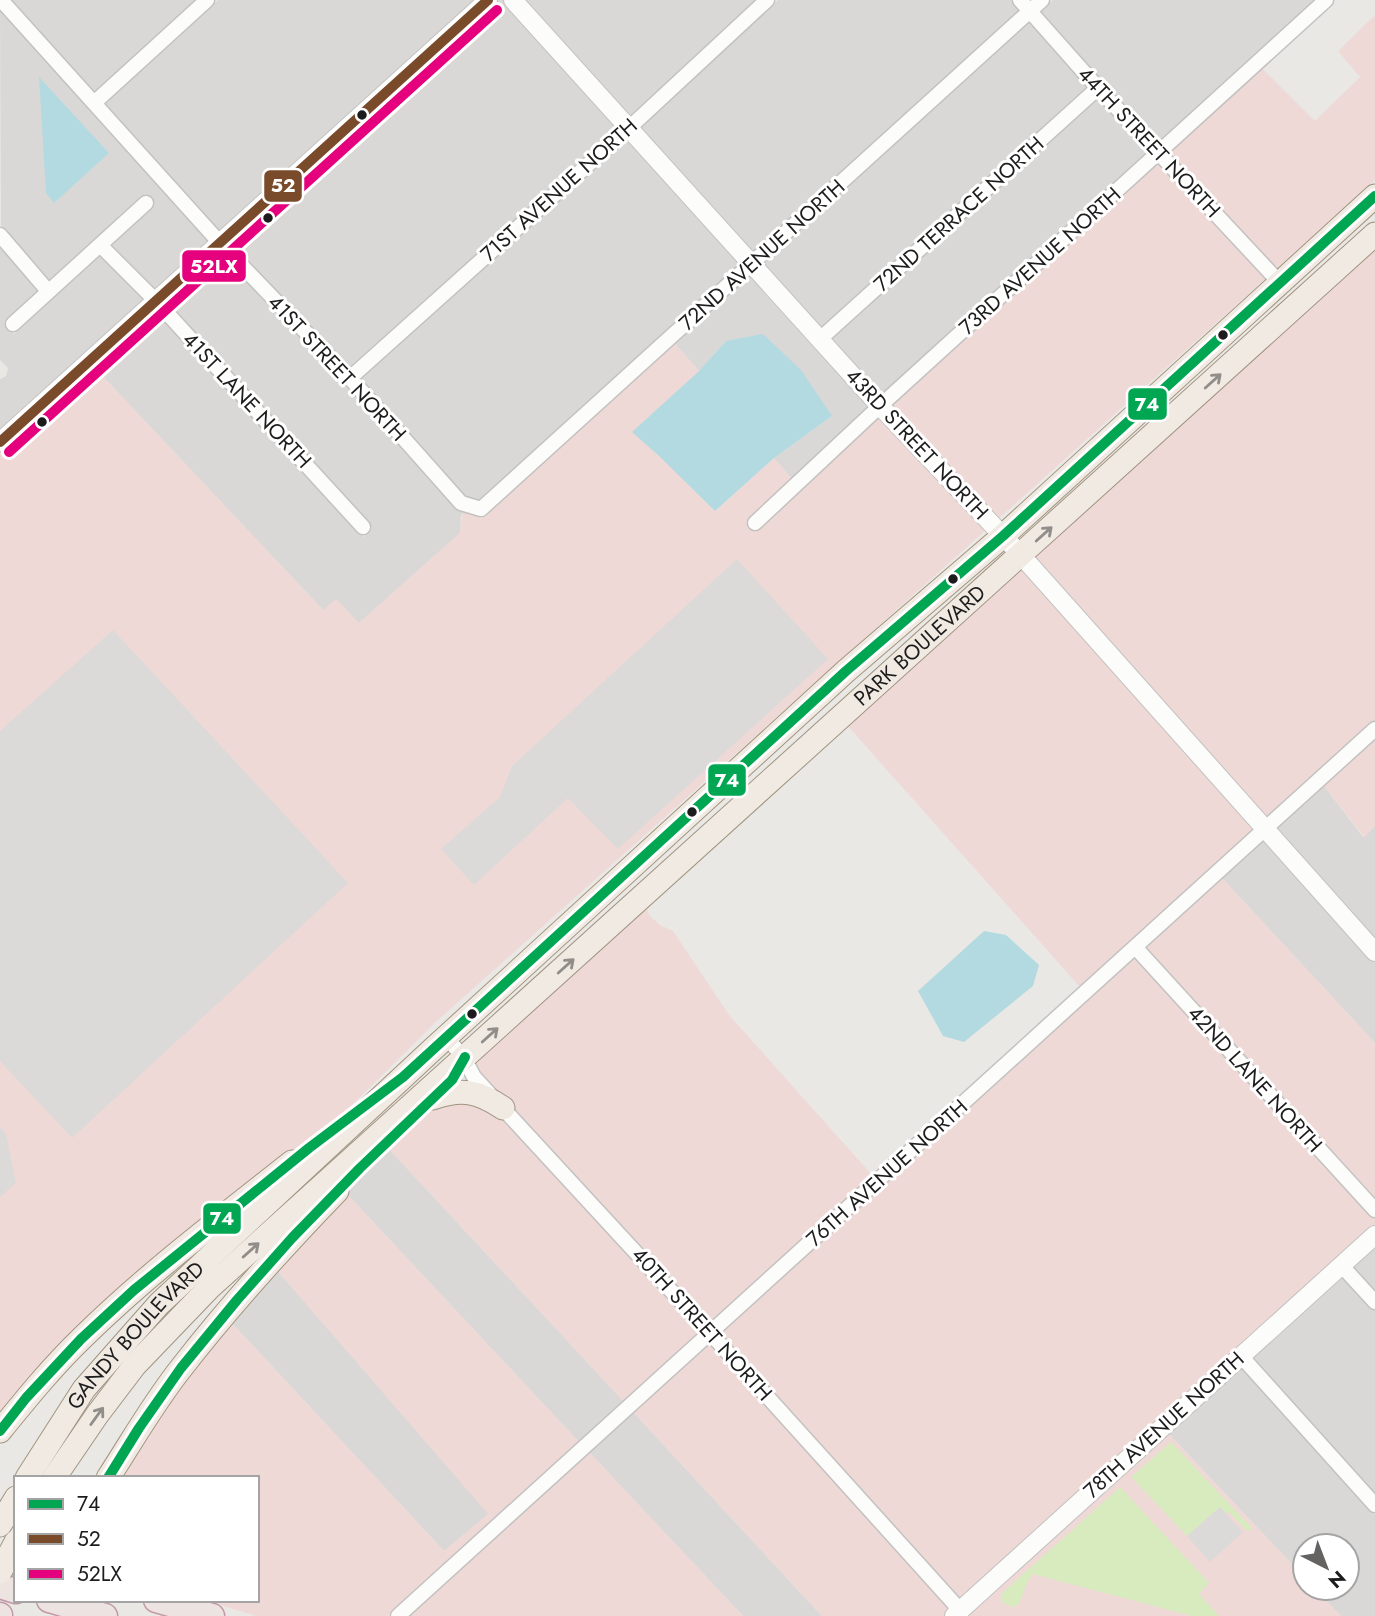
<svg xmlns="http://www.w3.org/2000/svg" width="1375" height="1616" font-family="Jost,sans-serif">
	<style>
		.residential { fill: #d9d8d6 }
		.commercial { fill: #eed9d7 }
		.grass { fill: #d8ebbf }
		.parking { fill: #dbdad8 }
		.water { fill: #b3dae1 }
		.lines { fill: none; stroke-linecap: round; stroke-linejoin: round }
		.minor-casing { stroke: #c3c2c0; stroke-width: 17 }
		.tertiary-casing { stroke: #c3c2c0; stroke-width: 20 }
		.primary-casing { stroke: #a09481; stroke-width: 25 }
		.trunk-casing { stroke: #c299a7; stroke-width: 27 }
		.minor { stroke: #fcfcfb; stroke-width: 14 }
		.tertiary { stroke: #fcfcfb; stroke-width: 18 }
		.primary { stroke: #f0eae2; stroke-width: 23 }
		.trunk { stroke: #ede3e0; stroke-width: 24 }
		.primary-bridge-casing { stroke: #a09481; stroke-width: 25; stroke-linecap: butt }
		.primary-bridge { stroke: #f0eae2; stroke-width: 23 }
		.bus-1-casing { stroke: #fff; stroke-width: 16 }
		.bus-2-casing { stroke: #fff; stroke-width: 16 }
		.bus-3-casing { stroke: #fff; stroke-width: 16 }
		.bus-1 { stroke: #00a651; stroke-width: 10 }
		.bus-2 { stroke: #7a4b2a; stroke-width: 10 }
		.bus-3 { stroke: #e5007d; stroke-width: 10 }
		.oneway { stroke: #918d89 }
		.bus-dot { fill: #1c1c1c; stroke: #fff; stroke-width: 2.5 }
		.labels { text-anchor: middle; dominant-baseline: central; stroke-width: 6; stroke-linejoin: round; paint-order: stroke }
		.street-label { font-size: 21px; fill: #1c1c1c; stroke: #fff }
		.line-badge { stroke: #fff; stroke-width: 2.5 }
		.badge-label { font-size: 19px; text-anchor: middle; font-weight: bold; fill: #fff }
	</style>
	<rect width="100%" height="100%" fill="#eae8e4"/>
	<path class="residential" d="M10 0H197L94 93Z
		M218 0H477L220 233 104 104Z
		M499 0H504L619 127 349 368 230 244Z
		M522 0H756L629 118Z
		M778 0H1011L1020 10 752 254 638 129Z
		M1053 0H1315L1158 143 1039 12Z
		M0 8 210 242 155 292 110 246 155 204 146 194 48 281 1 225Z
		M1030 21 1088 87 820 329 762 265Z
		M1098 98 1148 152 880 396 830 340Z
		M629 137 742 263 484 496 478 501 464 497 359 379Z
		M0 245 39 290 4 323 14 334 100 254 146 301 0 433V379L6 376 8 368 0 360Z
		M220 253 466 511 461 515 460 533 359 623 323 610 94 367 156 311 364 537 372 528 165 302Z
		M752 274 871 405 792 479 774 458 832 416 726 341 699 371 675 344Z
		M1324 786 1363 837 1375 826V942L1274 831Z
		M1265 839 1375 961V1043L1222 878Z
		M389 1149 624 1402 579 1442 346 1193Z
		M1375 1244V1292L1351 1266Z
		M275 1268 489 1514 444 1551 229 1320Z
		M1341 1275 1375 1311V1496L1251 1357Z
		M1241 1366 1375 1515V1616H1341L1314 1588H1347V1546H1305V1578L1167 1432Z
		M633 1412 822 1616H743L589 1452Z"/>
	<path class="commercial" d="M1375 15V180L1276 269 1168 154 1262 68 1315 121 1360 77 1338 51Z
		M1158 162 1266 278 997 520 890 407Z
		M1375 244V720L1264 820 1031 557Z
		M675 344 699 371 633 432 659 455 715 511 774 458 792 479 746 522 755 532 881 415 987 529 438 1020 344 1113 193 1232 0 1420V452L94 367 323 610 336 599 359 623 460 533 462 515 466 511 477 515 481 519 483 517H486L487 513Z
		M1022 566 1255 829 1080 987 847 725Z
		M1375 739V826L1364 837 1324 786Z
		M1222 878 1375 1043V1225L960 1600 720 1334Z
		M645 906 650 916 660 925 673 931 729 1015 873 1176 710 1323 480 1074 473 1061Z
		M460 1099 498 1113 700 1332 624 1402 389 1149 437 1104Z
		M346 1193 579 1442 387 1616H256L204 1600H257V1478H120L197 1360 229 1320 444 1551 488 1514 275 1268Z
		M710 1343 951 1609 943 1616H822L633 1412Z
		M1167 1432 1305 1578V1588H1314L1341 1616H964Z
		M589 1452 743 1616H409Z"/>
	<path class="grass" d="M1171 1442 1252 1528 1248 1532 1229 1512 1226 1514 1220 1507 1187 1536 1131 1477Z
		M1119 1488H1121L1209 1583 1199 1594 1219 1616H1192L1033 1574C1027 1579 1023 1596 1018 1605L1012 1607 1002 1602 1001 1594Z"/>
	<path class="parking" d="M737 559 828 659 618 849 568 798 474 885 441 849 500 797 512 766Z
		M113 630 348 883 72 1138 0 1061V731Z
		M0 1127 6 1134 16 1183 0 1197Z
		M1220 1507 1243 1532 1210 1562 1187 1536Z"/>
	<path class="water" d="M39 77 109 153 54 203 46 193Z
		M763 334 801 370 832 416 774 458 715 511 659 456 632 432 699 371 726 341Z
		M984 931 1006 935 1039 965 1033 986 964 1042 943 1036 918 991Z"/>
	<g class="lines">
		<defs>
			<path id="minor" d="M1 0 220 243 350 378 461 503 481 509 1042 0
				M1020 0 1098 88 1280 283
				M94 103 207 0
				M0 235 48 291
				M100 245 156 301 363 527
				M13 324 146 203
				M820 339 1098 88
				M350 378 629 128 767 0
				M755 523 880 406 1326 0
				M1135 947 1375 1210
				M446 1037 464 1058 474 1077 710 1333 960 1610
				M1341 1265 1375 1302
				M1241 1356 1375 1505
				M398 1616 1375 729"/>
			<path id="tertiary" d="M513 0 880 406 1021 555 1375 952
				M0 442 488 0
				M954 1616 1375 1235"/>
			<g id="primary">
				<path d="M433 1098C462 1088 478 1091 503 1108"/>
				<path d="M0 1431C26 1399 52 1367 82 1338 147 1274 220 1219 292 1162"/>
				<path id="s1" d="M27 1478 84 1389 159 1304 432 1050 846 671 1003 536 1375 196"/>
				<path id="s2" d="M54 1478 97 1415 135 1365 209 1288 1375 234"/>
				<path d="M108 1478C132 1441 154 1402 182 1367 230 1305 283 1247 337 1191"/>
				<path d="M0 1525 16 1498"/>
			</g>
			<path id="trunk" d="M0 1586 16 1591
				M49 1600 105 1616
				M156 1600 212 1616
				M0 1615V1616"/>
		</defs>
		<use href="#minor" class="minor-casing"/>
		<use href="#tertiary" class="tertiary-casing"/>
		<use href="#primary" class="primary-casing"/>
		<use href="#trunk" class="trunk-casing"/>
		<use href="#minor" class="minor"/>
		<use href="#tertiary" class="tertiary"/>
		<use href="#primary" class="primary"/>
		<use href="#trunk" class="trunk"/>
		<defs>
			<path id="primary-bridge" d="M0 1572 16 1542"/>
		</defs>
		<use href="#primary-bridge" class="primary-bridge-casing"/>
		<use href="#primary-bridge" class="primary-bridge"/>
		<defs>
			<path id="bus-1" d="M0 1431 26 1398 81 1339 134 1290 309 1148 403 1077 846 671 1003 536 1375 196
				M108 1478 139 1428 181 1368 237 1300 292 1238 360 1168 452 1080 465 1057"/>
			<path id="bus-2" d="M0 442 488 0"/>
			<path id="bus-3" d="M9 452 497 10"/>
		</defs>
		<use href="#bus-1" class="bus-1-casing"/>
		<use href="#bus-2" class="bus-2-casing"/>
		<use href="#bus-3" class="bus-3-casing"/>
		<use href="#bus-1" class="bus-1"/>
		<use href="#bus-2" class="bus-2"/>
		<use href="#bus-3" class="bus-3"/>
	</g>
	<defs><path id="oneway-shaft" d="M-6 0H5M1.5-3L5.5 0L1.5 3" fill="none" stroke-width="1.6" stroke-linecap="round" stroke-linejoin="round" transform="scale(1.75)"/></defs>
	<g class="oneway">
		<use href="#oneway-shaft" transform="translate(1213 381) rotate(-42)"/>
		<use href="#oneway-shaft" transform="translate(1044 534) rotate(-42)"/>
		<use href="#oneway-shaft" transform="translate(566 966) rotate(-42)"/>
		<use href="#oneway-shaft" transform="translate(490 1035) rotate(-42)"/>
		<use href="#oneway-shaft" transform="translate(251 1250) rotate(-42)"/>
		<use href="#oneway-shaft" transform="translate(97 1416) rotate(-54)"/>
	</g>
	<g class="bus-dot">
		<circle cx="362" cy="115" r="6"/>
		<circle cx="268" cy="218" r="6"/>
		<circle cx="1223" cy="335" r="6"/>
		<circle cx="42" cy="422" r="6"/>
		<circle cx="953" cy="579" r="6"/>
		<circle cx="692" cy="812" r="6"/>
		<circle cx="472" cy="1014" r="6"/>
	</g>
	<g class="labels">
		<g class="street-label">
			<text transform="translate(1149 142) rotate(47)">44TH STREET NORTH</text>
			<text transform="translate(559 190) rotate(-42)">71ST AVENUE NORTH</text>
			<text transform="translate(959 214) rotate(-42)">72ND TERRACE NORTH</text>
			<text transform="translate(762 255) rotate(-42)">72ND AVENUE NORTH</text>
			<text transform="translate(1040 261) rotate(-42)">73RD AVENUE NORTH</text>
			<text transform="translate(337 368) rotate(47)">41ST STREET NORTH</text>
			<text transform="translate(247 400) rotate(47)">41ST LANE NORTH</text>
			<text transform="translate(917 444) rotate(47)">43RD STREET NORTH</text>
			<text stroke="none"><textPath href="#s2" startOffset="1204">PARK BOULEVARD</textPath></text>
			<text transform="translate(1255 1079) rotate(48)">42ND LANE NORTH</text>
			<text transform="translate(887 1173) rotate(-42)">76TH AVENUE NORTH</text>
			<text transform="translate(702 1324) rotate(48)">40TH STREET NORTH</text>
			<text stroke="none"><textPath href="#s1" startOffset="180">GANDY BOULEVARD</textPath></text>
			<text transform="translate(1164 1425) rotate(-42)">78TH AVENUE NORTH</text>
		</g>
	</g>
	<g class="line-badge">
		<rect x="263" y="169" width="40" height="34" rx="7" fill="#7a4b2a"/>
		<rect x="181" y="249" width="66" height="34" rx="7" fill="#e5007d"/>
		<rect x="1127" y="387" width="41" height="34" rx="7" fill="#00a651"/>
		<rect x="707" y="763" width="40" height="34" rx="7" fill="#00a651"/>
		<rect x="202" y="1202" width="40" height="33" rx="7" fill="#00a651"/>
	</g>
	<g class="badge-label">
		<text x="283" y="192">52</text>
		<text x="214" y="273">52LX</text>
		<text x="1147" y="411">74</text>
		<text x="727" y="787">74</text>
		<text x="222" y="1225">74</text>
	</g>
	<rect x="14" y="1476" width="245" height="126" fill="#ffffff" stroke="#a4a4a4" stroke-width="2"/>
	<rect x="28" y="1499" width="35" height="10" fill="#00a651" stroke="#a4a4a4" stroke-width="2"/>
	<text x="77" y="1511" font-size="21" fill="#1c1c1c">74</text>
	<rect x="28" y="1534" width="35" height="10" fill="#7a4b2a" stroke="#a4a4a4" stroke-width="2"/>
	<text x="77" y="1546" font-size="21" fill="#1c1c1c">52</text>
	<rect x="28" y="1569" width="35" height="10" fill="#e5007d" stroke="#a4a4a4" stroke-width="2"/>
	<text x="77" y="1581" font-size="21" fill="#1c1c1c">52LX</text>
	<g transform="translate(1326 1567) rotate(138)"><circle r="33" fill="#ffffff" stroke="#a4a4a4" stroke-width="2"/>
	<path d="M0-5L12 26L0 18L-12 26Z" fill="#646362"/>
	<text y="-10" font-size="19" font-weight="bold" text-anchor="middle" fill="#1c1c1c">N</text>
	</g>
</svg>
